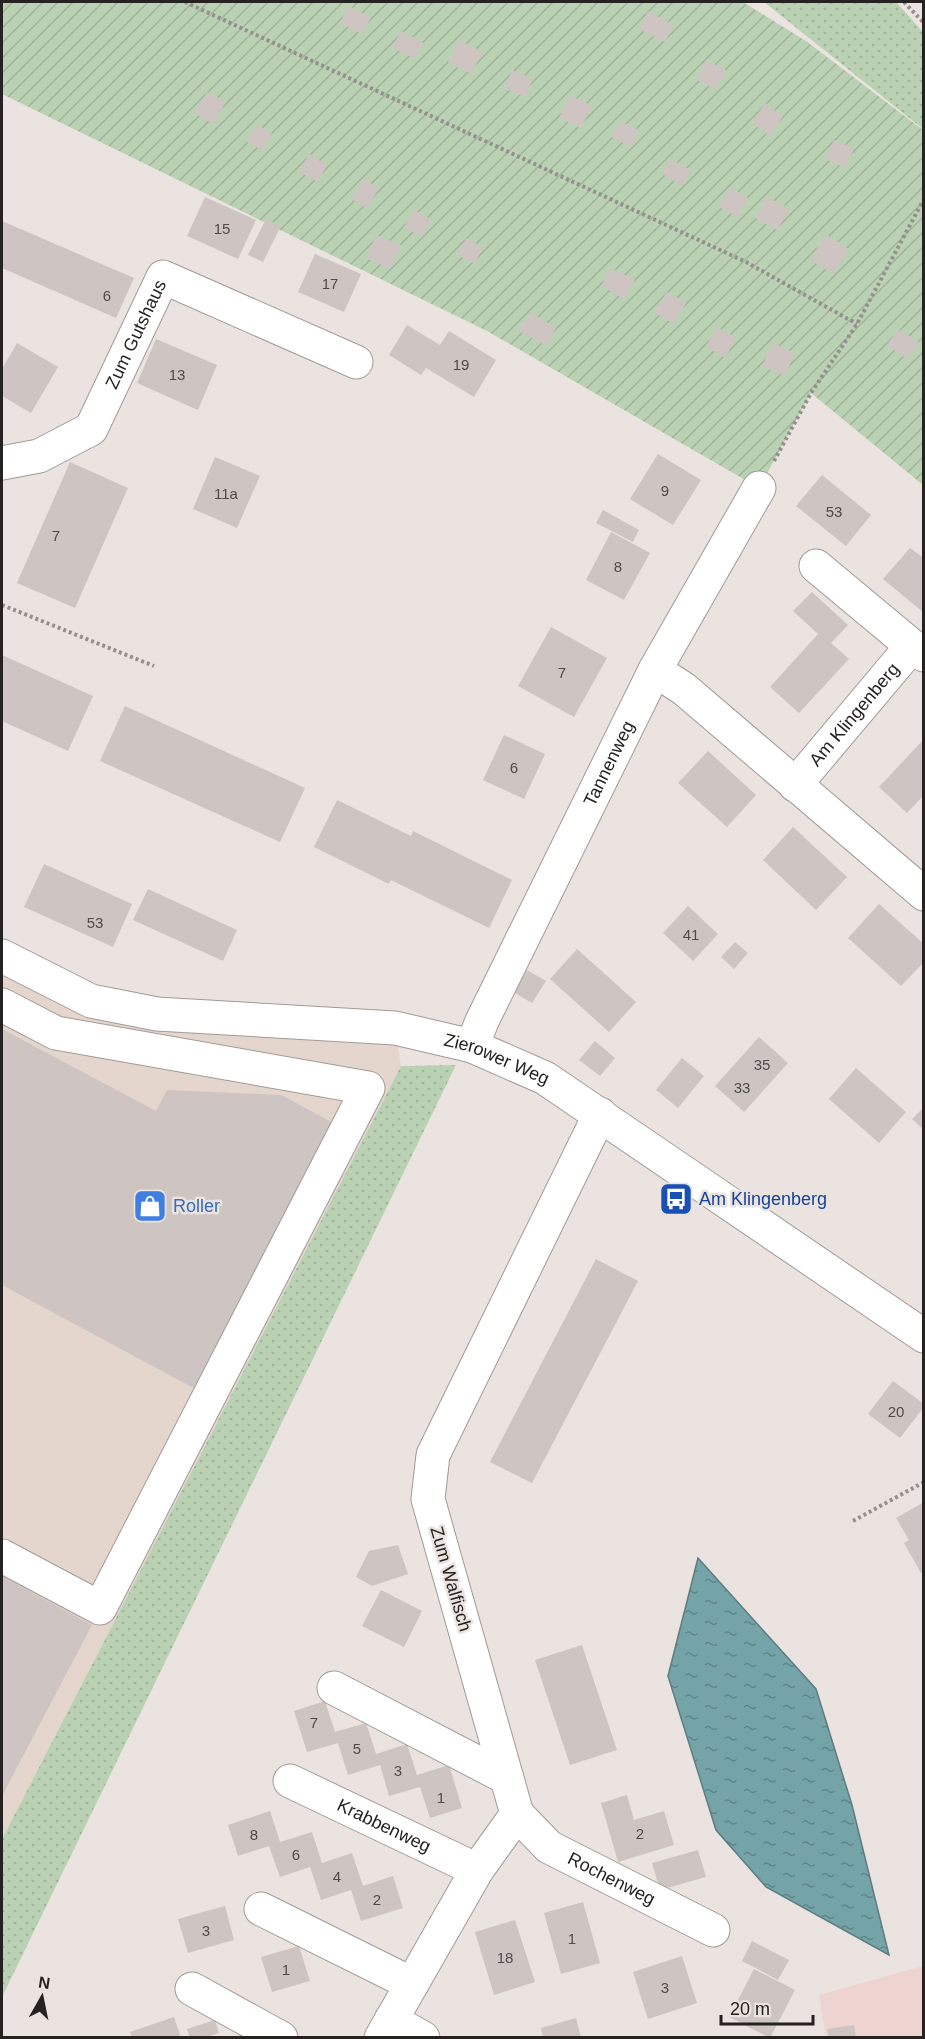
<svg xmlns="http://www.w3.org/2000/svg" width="925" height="2039" font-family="Arial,sans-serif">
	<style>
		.built { fill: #e5d6cd }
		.industrial { fill: #eed4d1 }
		.grass { fill: url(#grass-dots) }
		.garden { fill: url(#garden-furrows) }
		.water { fill: url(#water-ripples); stroke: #5d7d80; stroke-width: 1.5 }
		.building { fill: #cec5c3 }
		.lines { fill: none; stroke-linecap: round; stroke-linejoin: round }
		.minor-casing { stroke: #a29a96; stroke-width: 35 }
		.path { stroke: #96908d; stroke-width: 4; stroke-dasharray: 3 3; stroke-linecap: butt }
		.minor { stroke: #fff; stroke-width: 33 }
		.labels { text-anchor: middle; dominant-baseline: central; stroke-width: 5; stroke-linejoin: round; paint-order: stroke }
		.number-label { font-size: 15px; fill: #4f4b4a }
		.street-label { font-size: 18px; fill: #252221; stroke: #ebe3df }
		.transit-label { font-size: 18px; fill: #164399; stroke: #ebe3df; text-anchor: start }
		.shop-label { font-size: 18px; fill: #366cbe; stroke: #ebe3df; text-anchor: start }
	</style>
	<defs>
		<pattern id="grass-dots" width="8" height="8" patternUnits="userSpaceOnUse" patternTransform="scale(1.5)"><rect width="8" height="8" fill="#bad2b3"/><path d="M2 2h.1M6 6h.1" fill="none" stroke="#a0b49a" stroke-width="1.8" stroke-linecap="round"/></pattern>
		<pattern id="garden-furrows" width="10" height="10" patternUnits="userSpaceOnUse" patternTransform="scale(1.5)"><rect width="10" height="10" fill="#bad2b3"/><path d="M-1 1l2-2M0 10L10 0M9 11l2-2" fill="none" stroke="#a0b49a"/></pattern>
		<pattern id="water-ripples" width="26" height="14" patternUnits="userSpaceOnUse" patternTransform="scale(1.5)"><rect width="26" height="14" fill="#75a4a8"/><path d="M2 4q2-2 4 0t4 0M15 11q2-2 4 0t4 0" fill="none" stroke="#608588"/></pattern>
	</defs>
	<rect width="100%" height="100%" fill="#ebe3df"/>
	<path class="built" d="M2 956 91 1001 395 1028 401 1066 2 1839Z"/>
	<path class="industrial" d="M923 1966V2037H826L819 1995Z"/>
	<path class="grass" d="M764 2H896L923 32V129Z
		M456 1065 2 1997V1839L401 1066Z"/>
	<path class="garden" d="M2 2H743L806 41 923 130V485L811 393 759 488 487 331 2 94Z"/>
	<path class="water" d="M698 1558 816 1689 852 1805 889 1955 766 1887 716 1830 668 1676Z"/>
	<path class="building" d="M348 6 371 17 362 34 340 23Z
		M648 11 674 25 665 42 639 29Z
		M401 31 424 43 415 59 392 47Z
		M459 40 483 52 471 74 448 62Z
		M706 60 726 70 716 89 697 80Z
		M512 70 533 79 525 97 504 88Z
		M207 92 226 102 213 124 194 113Z
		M570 95 592 106 581 128 559 118Z
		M765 103 783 116 770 136 752 123Z
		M620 121 639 130 631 147 611 137Z
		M257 125 272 133 263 151 247 142Z
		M834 140 854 148 846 168 825 159Z
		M309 154 327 165 318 182 299 172Z
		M670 159 691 170 683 186 662 174Z
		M363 179 379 188 367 208 351 199Z
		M730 187 748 198 737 217 719 207Z
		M205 197 256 220 238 259 187 236Z
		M766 197 789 208 778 230 755 218Z
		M414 210 432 220 422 237 404 227Z
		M266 219 281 226 263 262 248 255Z
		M2 221 134 278 116 318 2 268Z
		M825 234 849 249 834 274 810 260Z
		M376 235 401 245 390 269 366 258Z
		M466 238 483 247 475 264 457 255Z
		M315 254 361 274 344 312 298 292Z
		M611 268 635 280 624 299 601 286Z
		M667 292 686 303 674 324 654 312Z
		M530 312 556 328 546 346 519 331Z
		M407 325 440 345 449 331 496 360 474 397 426 368 421 375 389 355Z
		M717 327 736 338 725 358 706 346Z
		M898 329 919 343 907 359 887 345Z
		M156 339 217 365 198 410 137 383Z
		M17 343 58 367 31 413 2 396V369Z
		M773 343 795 353 785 376 762 366Z
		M658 454 701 480 673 525 630 499Z
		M215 457 260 476 237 528 193 509Z
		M70 462 128 488 75 608 17 583Z
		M822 475 871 515 846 546 796 506Z
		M603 510 639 530 633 542 596 523Z
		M611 532 650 553 624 600 586 580Z
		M910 548 924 558V613L883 579Z
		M812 592 848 625 831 643 849 659 799 713 770 687 818 634 793 611Z
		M551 627 607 658 574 717 518 686Z
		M2 655 93 696 68 751 2 721Z
		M125 706 305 788 280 842 100 761Z
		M504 735 545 754 524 799 483 780Z
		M924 739V795L907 813 879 787Z
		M708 751 756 795 727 827 678 783Z
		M337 800 411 836 413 831 512 880 489 928 391 880 389 884 314 847Z
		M793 827 847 877 816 910 763 860Z
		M44 864 132 904 113 947 24 907Z
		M148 889 237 930 223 961 133 920Z
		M879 904 924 944V962L901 986 848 938Z
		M688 906 718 934 693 961 663 933Z
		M735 942 748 953 734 969 721 957Z
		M577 949 636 1002 609 1032 550 979Z
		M527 970 546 981 532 1003 513 992Z
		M2 1029 156 1111 167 1090 281 1095 341 1127 199 1391 2 1285Z
		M759 1037 788 1063 744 1112 715 1086Z
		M595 1041 615 1058 600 1076 579 1060Z
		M682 1058 704 1076 678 1108 656 1090Z
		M856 1068 906 1112 879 1143 829 1099Z
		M924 1107V1130L912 1119Z
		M596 1259 638 1281 532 1483 490 1462Z
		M893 1381 924 1404V1407L900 1438 868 1414Z
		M924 1502V1572L921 1573 904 1543 909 1540 896 1518Z
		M398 1545 408 1574 372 1586 356 1577 369 1551Z
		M2 1576 92 1625 2 1796Z
		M381 1590 422 1611 404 1647 362 1626Z
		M582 1645 617 1750 570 1765 535 1660Z
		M325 1701 335 1732 366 1723 376 1754 407 1744 417 1775 449 1765 462 1808 430 1818 420 1787 389 1796 380 1765 348 1775 338 1743 307 1752 294 1711Z
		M627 1795 634 1820 664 1811 674 1845 618 1862 601 1803Z
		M270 1811 280 1842 312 1832 322 1863 352 1853 363 1886 393 1876 403 1908 361 1921 351 1890 321 1900 310 1867 280 1877 269 1846 238 1856 228 1825Z
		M698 1850 706 1877 660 1890 652 1863Z
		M583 1902 600 1963 561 1974 544 1913Z
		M225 1906 234 1940 188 1953 178 1919Z
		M515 1920 535 1982 494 1995 475 1932Z
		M752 1941 789 1960 778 1980 742 1961Z
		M299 1946 310 1981 272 1992 261 1957Z
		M682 1956 697 2003 648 2019 633 1972Z
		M754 1969 795 1990 770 2038 729 2017Z
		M174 2017 181 2038H132L130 2032Z
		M576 2018 581 2038H543L541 2028Z
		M215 2020 219 2033 204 2038H190L187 2029Z
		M854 2025 856 2038H829L827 2029Z"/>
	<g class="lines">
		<defs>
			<g id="minor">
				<path id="s1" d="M2 463 39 456 91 429 163 277 356 362"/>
				<path d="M816 566 912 646"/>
				<path d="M655 670 684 689 924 894"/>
				<path id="s2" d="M795 785 912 646 924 655"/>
				<path id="s3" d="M2 956 91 1001 157 1014 395 1028 472 1046 545 1078 924 1336"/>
				<path d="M2 1005 56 1033 368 1088 100 1608 2 1556"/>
				<path id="s4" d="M472 1046 482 1021 655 670 759 488"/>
				<path d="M334 1688 507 1778"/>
				<path id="s5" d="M290 1781 477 1870"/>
				<path id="s6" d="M517 1814 549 1847 713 1930"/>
				<path d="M261 1909 412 1984"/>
				<path d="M192 1989 281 2038"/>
				<path d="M391 2020 423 2038"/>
				<path d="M381 2038 477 1870 517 1814 428 1499 433 1455 600 1114"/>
			</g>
		</defs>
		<use href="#minor" class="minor-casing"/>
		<path class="path" d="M185 2 746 262 857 324
			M904 2 924 23
			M774 461 811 393 857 324 924 199
			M2 605 154 666
			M853 1521 924 1482"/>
		<use href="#minor" class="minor"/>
	</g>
	<defs>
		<symbol id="bus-square" viewBox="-11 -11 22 22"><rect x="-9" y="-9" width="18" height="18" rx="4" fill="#1a4fb4" stroke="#ebe3df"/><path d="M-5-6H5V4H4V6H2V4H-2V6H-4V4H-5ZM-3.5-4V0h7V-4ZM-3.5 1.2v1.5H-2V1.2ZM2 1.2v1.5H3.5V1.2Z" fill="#fff"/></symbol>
		<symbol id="shop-square" viewBox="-11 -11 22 22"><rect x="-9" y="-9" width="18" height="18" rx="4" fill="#3f7fe0" stroke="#ebe3df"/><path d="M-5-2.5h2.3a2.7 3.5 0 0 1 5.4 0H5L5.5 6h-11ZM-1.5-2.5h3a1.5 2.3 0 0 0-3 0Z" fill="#fff"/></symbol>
	</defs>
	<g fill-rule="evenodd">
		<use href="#bus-square" x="657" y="1180" width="38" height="38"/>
		<use href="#shop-square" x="131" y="1187" width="38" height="38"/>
	</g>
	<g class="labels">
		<g class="number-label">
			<text x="222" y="228">15</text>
			<text x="330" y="283">17</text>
			<text x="107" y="295">6</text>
			<text x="461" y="364">19</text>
			<text x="177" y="374">13</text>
			<text x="665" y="490">9</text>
			<text x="226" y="493">11a</text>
			<text x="834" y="511">53</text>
			<text x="56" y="535">7</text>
			<text x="618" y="566">8</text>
			<text x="562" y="672">7</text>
			<text x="514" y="767">6</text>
			<text x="95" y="922">53</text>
			<text x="691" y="934">41</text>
			<text x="762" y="1064">35</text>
			<text x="742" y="1087">33</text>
			<text x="896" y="1411">20</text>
			<text x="314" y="1722">7</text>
			<text x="357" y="1748">5</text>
			<text x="398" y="1770">3</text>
			<text x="441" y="1797">1</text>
			<text x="640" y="1833">2</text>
			<text x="254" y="1834">8</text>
			<text x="296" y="1854">6</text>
			<text x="337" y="1876">4</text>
			<text x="377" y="1899">2</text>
			<text x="206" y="1930">3</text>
			<text x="572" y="1938">1</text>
			<text x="505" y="1957">18</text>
			<text x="286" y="1969">1</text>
			<text x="665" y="1987">3</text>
		</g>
		<g class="street-label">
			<text stroke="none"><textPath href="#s1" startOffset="201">Zum Gutshaus</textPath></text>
			<text stroke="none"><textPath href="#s2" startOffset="92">Am Klingenberg</textPath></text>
			<text stroke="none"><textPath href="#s4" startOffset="314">Tannenweg</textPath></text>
			<text stroke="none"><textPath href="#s3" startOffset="512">Zierower Weg</textPath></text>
			<text transform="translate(451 1579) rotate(74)">Zum Walfisch</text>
			<text stroke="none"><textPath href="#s5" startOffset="104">Krabbenweg</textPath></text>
			<text stroke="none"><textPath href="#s6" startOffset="116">Rochenweg</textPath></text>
		</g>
		<g class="transit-label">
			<text x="699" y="1199">Am Klingenberg</text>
		</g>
		<g class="shop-label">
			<text x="173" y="1206">Roller</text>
		</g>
	</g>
	<rect width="925" height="2039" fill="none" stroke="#252221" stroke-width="6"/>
	<g transform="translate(42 1997) rotate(9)" stroke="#ebe3df" stroke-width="4.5" paint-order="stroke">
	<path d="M0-4.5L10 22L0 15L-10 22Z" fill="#252221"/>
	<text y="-9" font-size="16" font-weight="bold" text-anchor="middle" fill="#252221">N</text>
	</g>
	<path d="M721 2015v9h92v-9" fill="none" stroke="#252221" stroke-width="3"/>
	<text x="730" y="2015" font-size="18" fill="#252221" stroke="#ebe3df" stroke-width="4.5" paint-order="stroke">20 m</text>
</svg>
